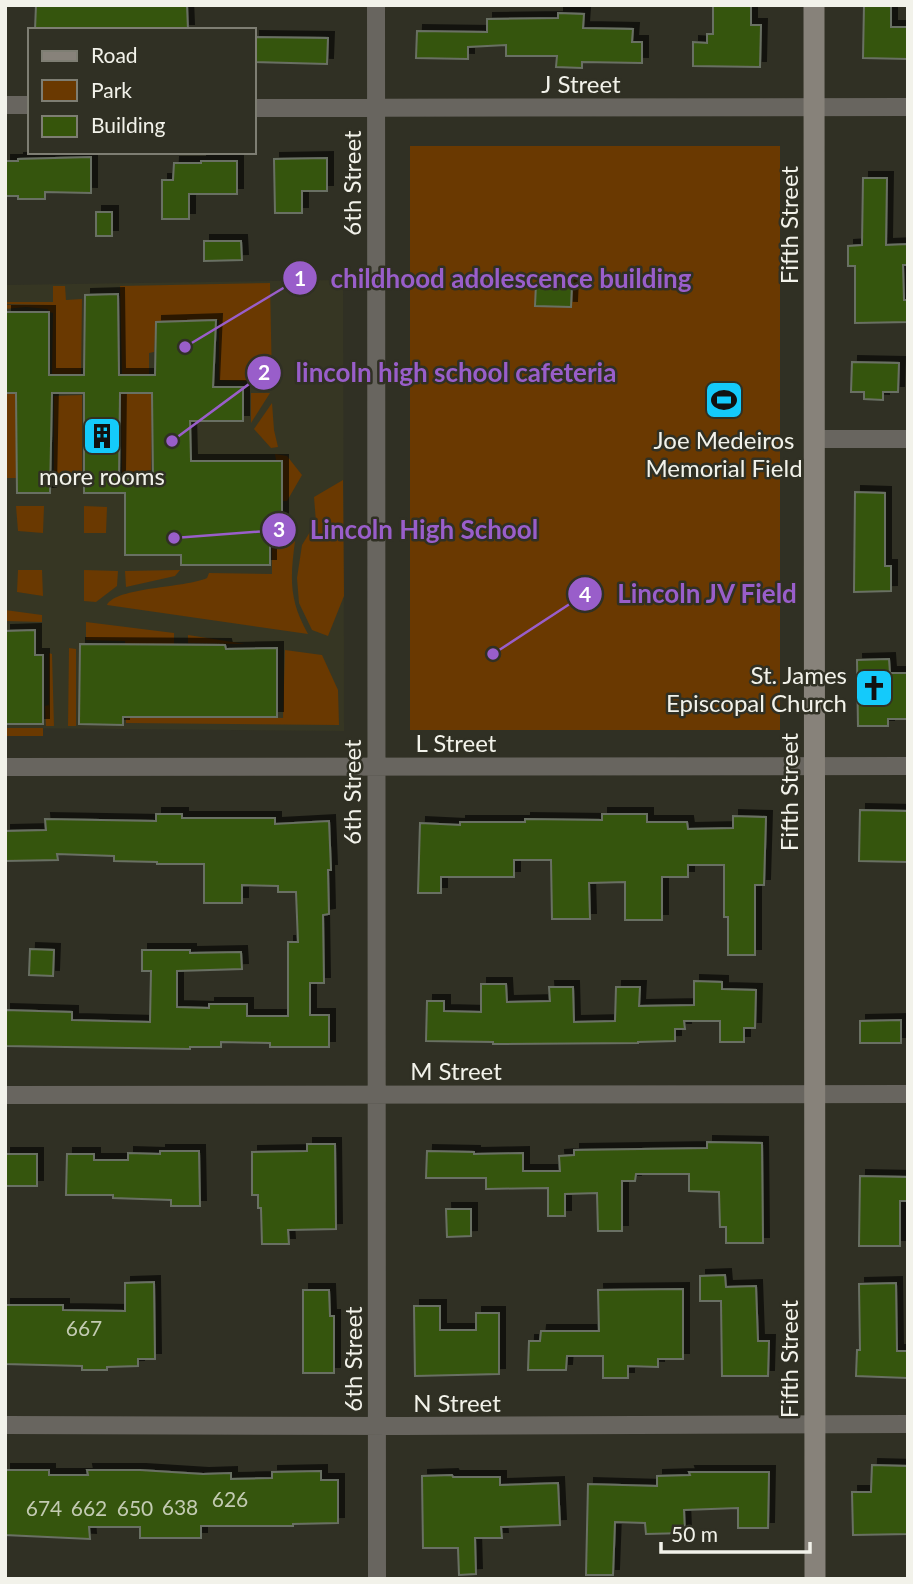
<svg xmlns="http://www.w3.org/2000/svg" width="913" height="1584" font-family="Lato,sans-serif">
	<style>
		.built { fill: #363623 }
		.green { fill: #6a3901 }
		.building { fill: #36550b; stroke: #697063; stroke-width: 2; fill-rule: evenodd; filter: url(#shadow) }
		.lines { fill: none; stroke-linecap: round; stroke-linejoin: round }
		.street { stroke: #68655f; stroke-width: 18 }
		.secondary { stroke: #87827a; stroke-width: 21 }
		.labels { text-anchor: middle; dominant-baseline: central; stroke-width: 5; stroke-linejoin: round; paint-order: stroke }
		.number-label { font-size: 21px; fill: #c3cbb2 }
		.street-label { font-size: 24px; fill: #f2f2ea; stroke: #303024 }
		.poi-label { font-size: 24px; fill: #f2f2ea; stroke: #303024 }
		.leader { fill: none; stroke: #995eca; stroke-width: 2.5 }
		.callout-dot { fill: #995eca; stroke: #303024; stroke-width: 2.5 }
		.mark-label { font-size: 21px; text-anchor: middle; font-weight: bold; fill: #fff }
		.callout-label { font-size: 26px; text-anchor: middle; font-weight: bold; fill: #995eca; stroke: #303024; stroke-width: 5; stroke-linejoin: round; paint-order: stroke }
	</style>
	<defs>
		<filter id="shadow"><feDropShadow dx="6" dy="-6" stdDeviation="0" flood-color="#0009"/></filter>
	</defs>
	<rect width="100%" height="100%" fill="#303024"/>
	<path class="built" d="M343 280 344 731 5 728V285Z"/>
	<path class="green" d="M410 146H780V730H410Z
		M270 283 272 382 219 380V320L156 322 154 352 149 353V375H122L120 286Z
		M53 286H65L66 300 82 299 81 375H52L53 313 49 312 48 309 26 307 5 309V305H52L5 304V302H53Z
		M149 393 152 394 151 473 122 474 121 394Z
		M251 393H270L251 423Z
		M5 394H16L17 478H5Z
		M82 395V478H54V396Z
		M272 403 274 430 278 447 271 448 254 429Z
		M275 454 287 456 302 475 287 501H283L282 461 276 460Z
		M343 480 344 596 328 636 312 630 299 603 297 578 302 545 316 522 314 497Z
		M16 506H44L43 533 18 531Z
		M84 506 107 507 106 533H84Z
		M284 524 295 541C290 579 289 600 308 634L107 605C116 587 185 588 207 578L209 573 272 574V536L283 535Z
		M18 570H42L43 596 17 592Z
		M84 570 118 571 117 586 96 602 84 601Z
		M180 570 175 576 126 587 125 571Z
		M5 610 42 615V622L5 621Z
		M86 622 174 633V644H132V718L233 716 283 718 285 650 322 655 338 690 339 725 126 723 125 641 86 640Z
		M188 635 245 644 188 643Z
		M69 648 76 649V726H68Z
		M49 653 52 654 54 726H46L45 706 49 705Z
		M5 728H43V736H5Z"/>
	<path class="building" d="M36 5H187L188 30H35Z
		M713 5H751V25H761L760 67 693 66V42L707 43V34H713Z
		M864 5H891V27H908V59L863 58Z
		M558 13 584 14 583 28 633 29 632 42H642V63L582 62V68L556 67 557 56H506V45L468 47V59L416 58 417 31 487 32V19L558 18Z
		M254 37 328 38 327 64 254 62Z
		M91 157V193L45 192V199H18V196H5V161H18V159Z
		M327 158V191H302V213H275L274 159Z
		M201 161H237V194H189V219H162V180H173L174 163H201Z
		M863 178H887L886 245 908 244V265H903L904 300H908V322L855 323V266H848V246L862 245Z
		M96 212H112V236H96Z
		M204 241H241L242 260 204 261Z
		M536 284 572 285 571 307 535 306Z
		M118 294 119 375H155L156 322 216 320 213 387H243V421H190L191 461H282V531H270V565H181V555H125V493H84V393H52L50 493H17L16 393H5L6 312H49V375H84L85 295ZM120 393H152L153 477 119 479Z
		M852 362 899 363 898 392H883V400L864 399V392H851Z
		M855 492 885 493V566H891V591L854 592Z
		M35 630V655H43V724H5V631Z
		M80 644 225 645 226 649 277 648V717H123V725L79 724Z
		M889 659 890 673H908V719H888V726H858L857 660Z
		M860 810 908 811V862L859 861Z
		M156 814H182V818H275V824L329 821 331 870H328L329 914 323 915 324 983H310V1015H329V1047H270V1043L221 1042V1047H190V1049L5 1046V1010L72 1012V1020L150 1022 151 971H142V950H190V953L241 952 242 969 177 971V1007L209 1008V1004H247V1016H288V942H298L296 892H278V886L242 885V903H204V864H157V862L114 861V856L57 854 58 860 5 861V831L46 830 45 819 156 821Z
		M602 814H647V822H687L688 829 733 828V816L766 817 764 885H755V955H728V917H724V865H688V877H662V920H625V882L589 883 590 919H552L551 860H514V877H441V893H418L420 823 460 825V822H525V819L602 820Z
		M30 949 54 950 53 976 29 975Z
		M694 981 722 982V989L756 990 755 1028H744V1042H720V1021H684L685 1029H675V1041L638 1042V1043L493 1044V1042L426 1041 427 1001H444V1011L481 1012V984H506L507 1002 550 1001 549 987H573L574 1022 615 1021 616 987H640L639 1006 694 1005Z
		M901 1020V1043H860V1021Z
		M707 1142 762 1143 763 1243H726V1227H720L719 1192 689 1191V1174H636L635 1181H622V1231H598L597 1193 565 1194V1216H548V1188L486 1189V1178H426L427 1151 474 1152V1154L523 1153V1171H560L559 1156 574 1155V1150L707 1148Z
		M307 1144H335L336 1229 288 1230 289 1244H262L261 1208H258V1195H252V1152L307 1151Z
		M160 1151H199L200 1206H171V1200L113 1198V1195H66L67 1154H94V1160H128V1153L160 1154Z
		M5 1154H37V1186H5Z
		M860 1176 908 1177V1201H900V1246H859Z
		M446 1209H471V1236L447 1237Z
		M725 1275 726 1287 756 1286 758 1341H769L768 1376H722L721 1301H700V1276Z
		M154 1282 155 1359H138V1366L107 1367V1370H82V1366L5 1364V1305H63V1310L125 1311V1283Z
		M896 1283 897 1351H907V1378L856 1376 857 1350H860L859 1284Z
		M683 1289V1359H658V1367L628 1366V1378H603V1356H567L566 1370H528L529 1341H540L541 1331H599L598 1290Z
		M303 1290H329L330 1316H334V1373H303Z
		M414 1306H440V1330H476V1313H499V1374L415 1376Z
		M872 1465 908 1466V1534L853 1535 852 1492H871Z
		M5 1470H49V1475H88L87 1470H140L203 1474 231 1473V1479L272 1478V1472L321 1471V1480H338V1523L293 1524V1526H201V1538H140V1527H89L90 1539 5 1535Z
		M689 1472H769L768 1528H738V1508L684 1510 685 1533 646 1534 645 1523 615 1522 613 1575H586L588 1484 657 1486V1476L690 1475Z
		M452 1475 453 1477H500V1485L558 1483 560 1525 501 1527 502 1538H475L476 1574 459 1575 458 1548H423L422 1476Z"/>
	<g class="lines">
		<path class="street" d="M376 5 377 1579
			M5 105H30
			M254 108 908 107
			M814 439H908
			M5 767 908 766
			M5 1095 908 1094
			M5 1425 403 1426 908 1424"/>
		<path class="secondary" d="M814 5 815 1579"/>
	</g>
	<defs>
		<symbol id="stadium-square" viewBox="-11 -11 22 22"><rect x="-9" y="-9" width="18" height="18" rx="4" fill="#14cafb" stroke="#303024"/><path d="M0-5a6.5 5 0 1 0 0 10a6.5 5 0 1 0 0-10ZM-3.5-1.8h7v3.6h-7Z" fill="#111"/></symbol>
		<symbol id="building-square" viewBox="-11 -11 22 22"><rect x="-9" y="-9" width="18" height="18" rx="4" fill="#14cafb" stroke="#303024"/><path d="M-4-6H4V6H1V3H-1V6H-4ZM-2.5-4.3h1.7v1.8h-1.7ZM.8-4.3h1.7v1.8H.8ZM-2.5-1h1.7V.8h-1.7ZM.8-1h1.7V.8H.8Z" fill="#111"/></symbol>
		<symbol id="church-square" viewBox="-11 -11 22 22"><rect x="-9" y="-9" width="18" height="18" rx="4" fill="#14cafb" stroke="#303024"/><path d="M-1.2-6h2.4v3.5h3.3v2.4h-3.3V6h-2.4V-.1h-3.3v-2.4h3.3Z" fill="#111"/></symbol>
	</defs>
	<g fill-rule="evenodd">
		<use href="#stadium-square" x="702" y="378" width="44" height="44"/>
		<use href="#building-square" x="80" y="414" width="44" height="44"/>
		<use href="#church-square" x="852" y="666" width="44" height="44"/>
	</g>
	<g class="labels">
		<g class="number-label">
			<text x="84" y="1327">667</text>
			<text x="230" y="1498">626</text>
			<text x="180" y="1506">638</text>
			<text x="44" y="1507">674</text>
			<text x="89" y="1507">662</text>
			<text x="135" y="1507">650</text>
		</g>
		<g class="street-label">
			<text x="581" y="83">J Street</text>
			<text transform="translate(351 183) rotate(-90)">6th Street</text>
			<text transform="translate(788 225) rotate(-90)">Fifth Street</text>
			<text x="456" y="742">L Street</text>
			<text transform="translate(351 792) rotate(-90)">6th Street</text>
			<text transform="translate(788 792) rotate(-90)">Fifth Street</text>
			<text x="456" y="1070">M Street</text>
			<text transform="translate(352 1359) rotate(-90)">6th Street</text>
			<text transform="translate(788 1359) rotate(-90)">Fifth Street</text>
			<text x="457" y="1402">N Street</text>
		</g>
		<g class="poi-label">
			<text x="724" y="439">Joe Medeiros<tspan x="724" dy="28">Memorial Field</tspan></text>
			<text x="102" y="475">more rooms</text>
			<text x="847" y="674" text-anchor="end">St. James<tspan x="847" dy="28">Episcopal Church</tspan></text>
		</g>
	</g>
	<path class="leader" d="M185 347L300 278M172 441L264 373M174 538L279 530M493 654L585 594"/>
	<g class="callout-dot">
		<circle cx="185" cy="347" r="7"/>
		<circle cx="172" cy="441" r="7"/>
		<circle cx="174" cy="538" r="7"/>
		<circle cx="493" cy="654" r="7"/>
		<circle cx="300" cy="278" r="18"/>
		<circle cx="264" cy="373" r="18"/>
		<circle cx="279" cy="530" r="18"/>
		<circle cx="585" cy="594" r="18"/>
	</g>
	<g class="mark-label">
		<text x="300" y="286">1</text>
		<text x="264" y="380">2</text>
		<text x="279" y="537">3</text>
		<text x="585" y="602">4</text>
	</g>
	<g class="callout-label">
		<text x="511" y="288">childhood adolescence building</text>
		<text x="456" y="382">lincoln high school cafeteria</text>
		<text x="424" y="539">Lincoln High School</text>
		<text x="707" y="603">Lincoln JV Field</text>
	</g>
	<rect width="913" height="1584" fill="none" stroke="#f2f2ea" stroke-width="14"/>
	<rect x="28" y="28" width="228" height="126" fill="#303024" stroke="#7e7e73" stroke-width="2"/>
	<rect x="42" y="51" width="35" height="10" fill="#87827a" stroke="#7e7e73" stroke-width="2"/>
	<text x="91" y="63" font-size="21" fill="#f2f2ea">Road</text>
	<rect x="42" y="80" width="35" height="21" fill="#6a3901" stroke="#7e7e73" stroke-width="2"/>
	<text x="91" y="98" font-size="21" fill="#f2f2ea">Park</text>
	<rect x="42" y="116" width="35" height="21" fill="#36550b" stroke="#7e7e73" stroke-width="2"/>
	<text x="91" y="133" font-size="21" fill="#f2f2ea">Building</text>
	<path d="M661 1542v10h149v-10" fill="none" stroke="#f2f2ea" stroke-width="3.5"/>
	<text x="671" y="1542" font-size="21" fill="#f2f2ea" stroke="#303024" stroke-width="5" paint-order="stroke">50 m</text>
</svg>
